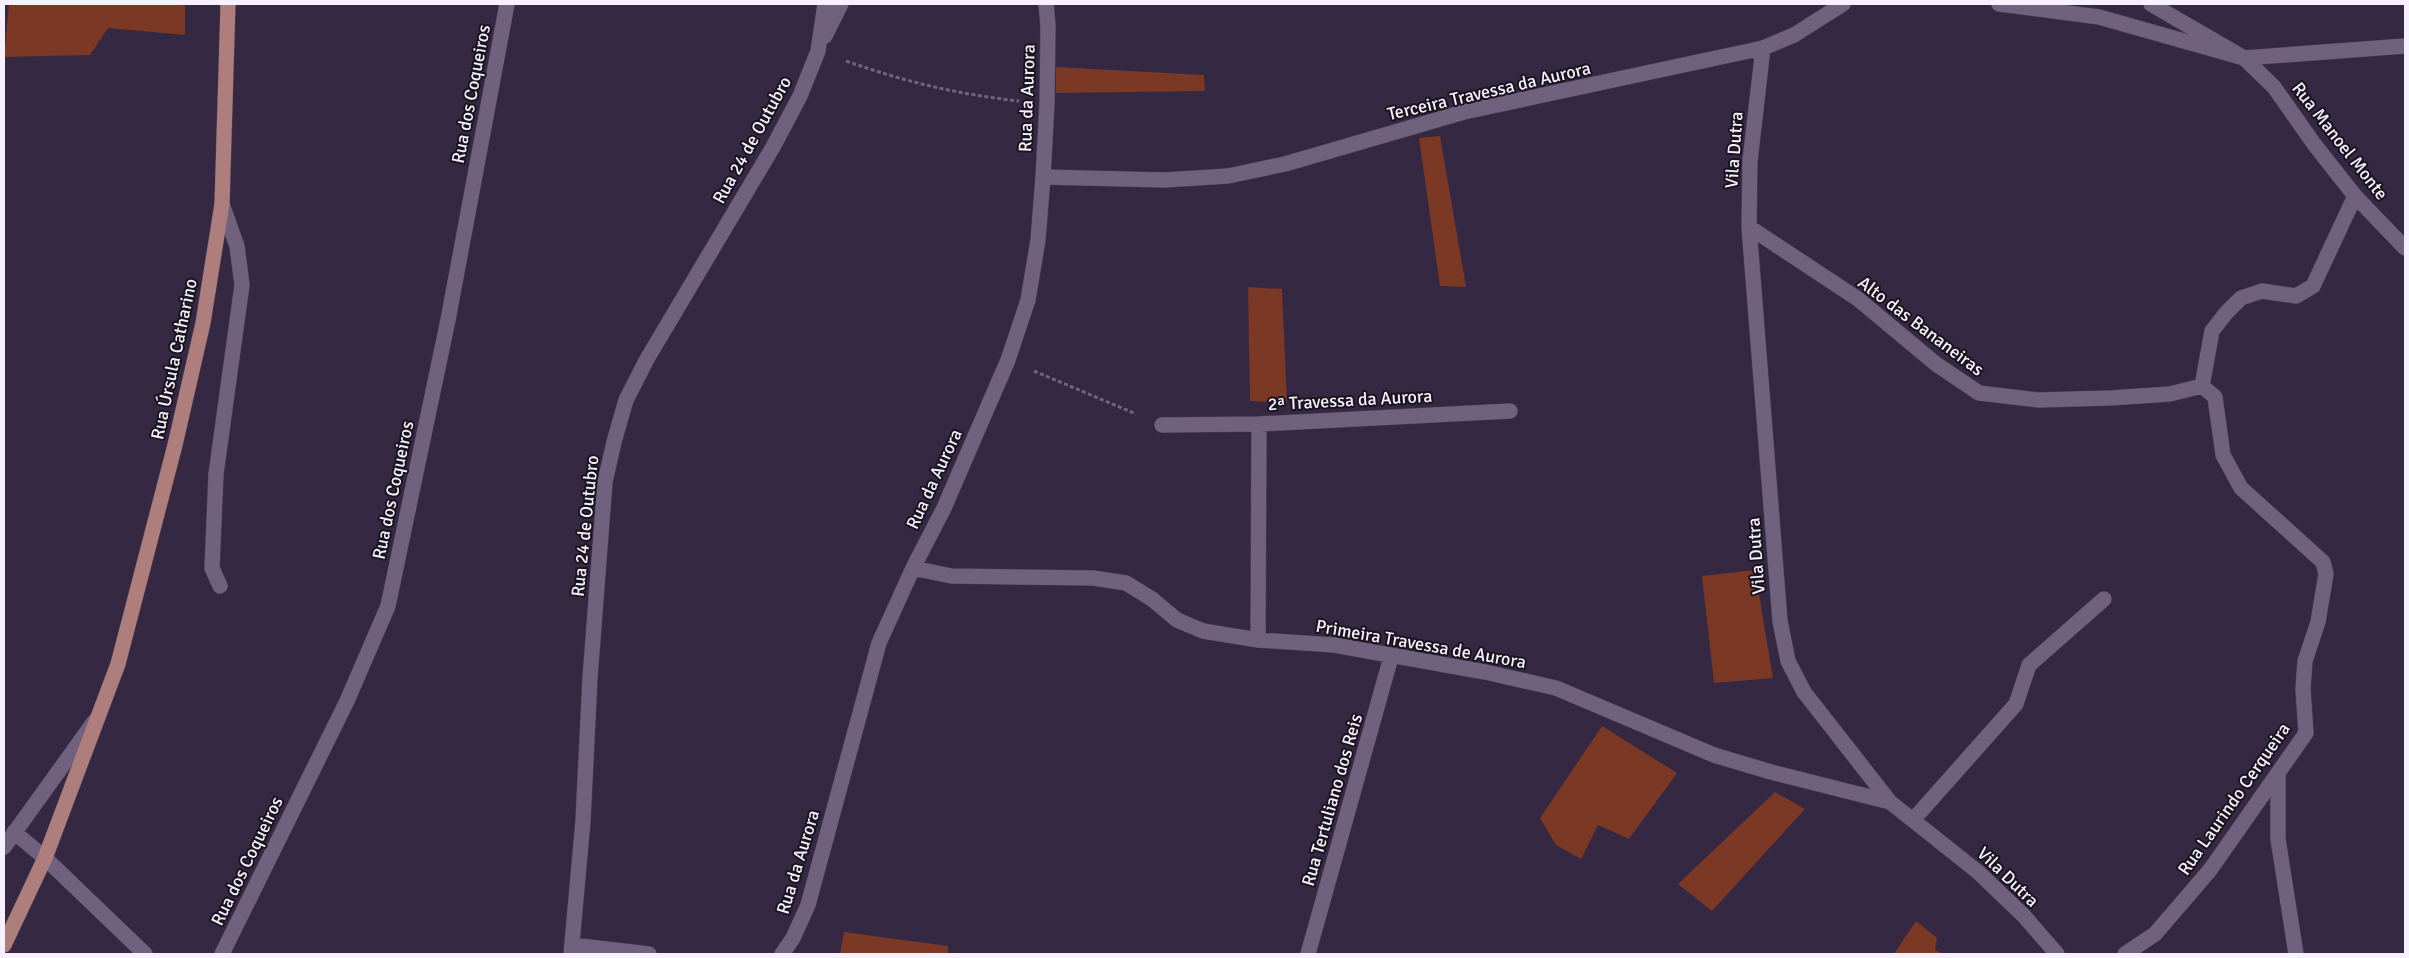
<svg xmlns="http://www.w3.org/2000/svg" width="2409" height="958" font-family="Signika,sans-serif">
	<style>
		.building { fill: #7a3825 }
		.lines { fill: none; stroke-linecap: round; stroke-linejoin: round }
		.minor-casing { stroke: #4d4257; stroke-width: 16 }
		.major-casing { stroke: #4d4257; stroke-width: 16 }
		.path { stroke: #70667c; stroke-width: 3; stroke-dasharray: 4 2.5; stroke-linecap: butt }
		.minor { stroke: #70627f; stroke-width: 15 }
		.major { stroke: #ad7e7b; stroke-width: 15 }
		.labels { text-anchor: middle; dominant-baseline: central; stroke-width: 4; stroke-linejoin: round; paint-order: stroke }
		.street-label { font-size: 18px; fill: #f7f1ff; stroke: #1a141f }
	</style>
	<rect width="100%" height="100%" fill="#352842"/>
	<path class="building" d="M9 4H185V35L108 28 90 55 4 57Z
		M1056 67 1204 75 1205 91 1056 93Z
		M1440 136 1466 287 1440 286 1419 138Z
		M1248 287 1282 289 1287 403 1250 401Z
		M1755 570 1773 678 1714 683 1702 576Z
		M1602 726 1677 773 1629 839 1598 825 1581 859 1556 845 1540 818Z
		M1775 792 1805 809 1712 911 1678 884Z
		M1916 921 1937 938 1935 950 1943 954H1894Z
		M844 932 948 946V954H840Z"/>
	<g class="lines">
		<defs>
			<path id="minor" d="M1999 4 2099 17 2244 58 2405 46
				M2151 4 2244 58 2274 87 2314 144 2355 196 2405 248
				M825 36 841 4
				M1763 48 1750 161 1749 227 1780 621 1788 661 1804 692 1890 802 1978 872 2024 916 2057 954
				M1043 177 1164 180 1228 176 1285 164 1464 112 1763 48 1794 35 1843 4
				M1749 227 1858 299 1936 364 1979 393 2038 400 2110 398 2170 394 2202 386
				M2202 386 2212 331 2226 313 2241 298 2262 291 2296 296 2313 286 2355 196
				M1162 425 1259 424
				M913 568 951 576 1093 578 1126 583 1152 599 1177 620 1203 631 1258 640 1334 645 1485 672 1556 688 1714 755 1771 772 1890 802
				M220 586 212 568 216 474 242 285 237 246 222 204
				M1258 640 1259 424 1510 411
				M2278 775V839L2296 954
				M1913 820 2016 704 2029 665 2104 599
				M14 832 45 858 145 954
				M4 847 94 722
				M572 945 649 954
				M222 954 347 701 388 606 448 320 507 4
				M571 954 583 821 590 678 605 482 614 442 626 400 647 359 773 147 800 96 818 51 825 4
				M782 954 793 938 808 905 879 643 913 568 944 508 1008 360 1028 300 1038 240 1043 177 1047 104 1048 25 1046 4
				M1308 954 1391 657
				M2125 954 2155 934 2210 870 2306 733 2303 689 2305 661 2318 622 2326 574 2323 562 2241 488 2223 455 2215 397 2202 386"/>
			<path id="major" d="M4 945 45 858 118 664 175 445 203 323 222 204 228 4"/>
		</defs>
		<use href="#minor" class="minor-casing"/>
		<use href="#major" class="major-casing"/>
		<path class="path" d="M846 61C906 82 956 94 1019 101
			M1034 371 1136 414"/>
		<use href="#minor" class="minor"/>
		<use href="#major" class="major"/>
	</g>
	<g class="labels">
		<g class="street-label">
			<text transform="translate(1489 91) rotate(-13)">Terceira Travessa da Aurora</text>
			<text transform="translate(471 94) rotate(-79)">Rua dos Coqueiros</text>
			<text transform="translate(1027 98) rotate(-88)">Rua da Aurora</text>
			<text transform="translate(752 140) rotate(-61)">Rua 24 de Outubro</text>
			<text transform="translate(2340 141) rotate(52)">Rua Manoel Monte</text>
			<text transform="translate(1734 150) rotate(-86)">Vila Dutra</text>
			<text transform="translate(1921 326) rotate(37)">Alto das Bananeiras</text>
			<text transform="translate(174 359) rotate(-78)">Rua Úrsula Catharino</text>
			<text transform="translate(1350 400) rotate(-3)">2ª Travessa da Aurora</text>
			<text transform="translate(934 479) rotate(-65)">Rua da Aurora</text>
			<text transform="translate(393 490) rotate(-78)">Rua dos Coqueiros</text>
			<text transform="translate(585 526) rotate(-84)">Rua 24 de Outubro</text>
			<text transform="translate(1756 556) rotate(-94)">Vila Dutra</text>
			<text transform="translate(1421 644) rotate(10)">Primeira Travessa de Aurora</text>
			<text transform="translate(2234 799) rotate(-55)">Rua Laurindo Cerqueira</text>
			<text transform="translate(1332 800) rotate(-74)">Rua Tertuliano dos Reis</text>
			<text transform="translate(247 861) rotate(-64)">Rua dos Coqueiros</text>
			<text transform="translate(798 862) rotate(-73)">Rua da Aurora</text>
			<text transform="translate(2008 877) rotate(44)">Vila Dutra</text>
		</g>
	</g>
	<rect width="2409" height="958" fill="none" stroke="#f7f1ff" stroke-width="10"/>
</svg>
